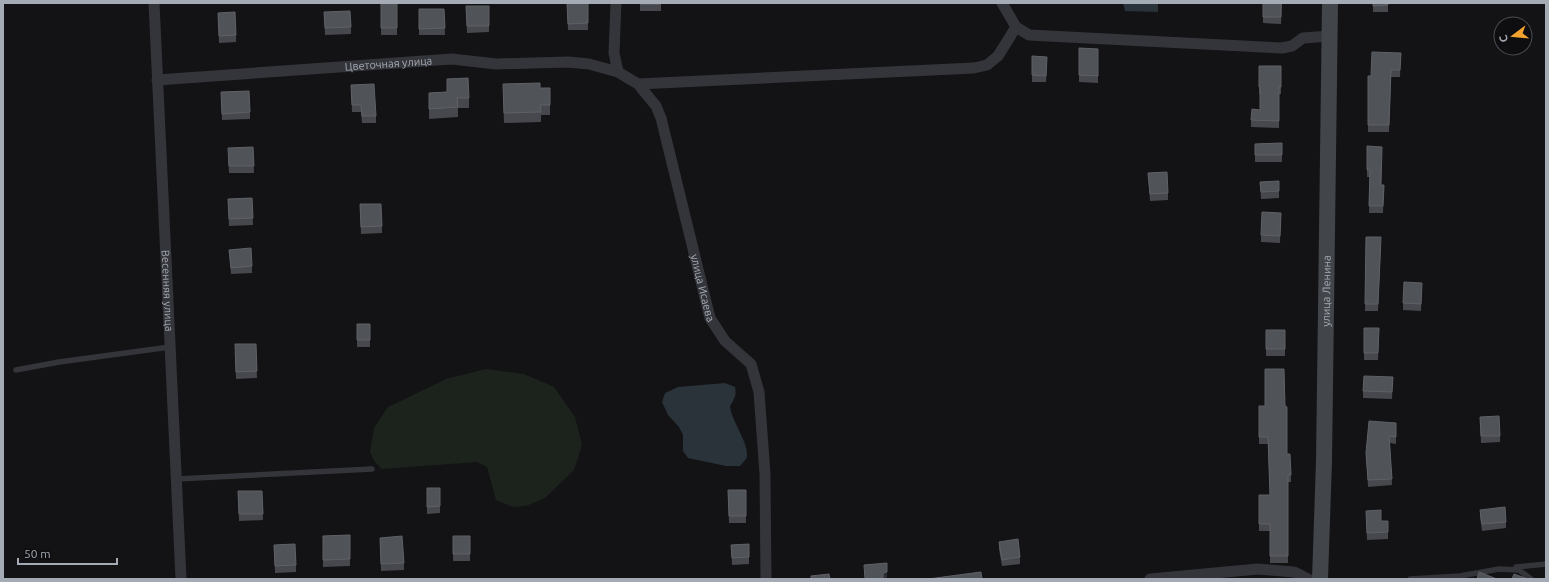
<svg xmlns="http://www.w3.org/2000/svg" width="1549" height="582" font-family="Ubuntu,sans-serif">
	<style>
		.green { fill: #1b231c }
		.water { fill: #293339 }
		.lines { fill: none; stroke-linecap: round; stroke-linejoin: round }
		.service { stroke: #34353a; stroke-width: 5.5 }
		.minor { stroke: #34353a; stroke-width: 11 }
		.secondary { stroke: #42454a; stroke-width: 16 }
		.wall { fill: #46484d }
		.shaded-wall { fill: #2d2f32 }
		.building { fill: #505358; stroke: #5e6167 }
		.labels { text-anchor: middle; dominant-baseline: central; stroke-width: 3; stroke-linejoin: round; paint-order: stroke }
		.street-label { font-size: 11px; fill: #a5abb5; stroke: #0e0e10 }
	</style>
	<rect width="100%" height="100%" fill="#131315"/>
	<path class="green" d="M486 369 524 374 554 387 575 417 582 445 574 470 545 498 526 506 513 507 496 500 487 467 477 462 382 469 375 462 370 452 374 428 388 407 446 379Z"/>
	<path class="water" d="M1123 3H1158V12L1125 11Z
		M725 383 735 387C737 395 734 400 730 406 731 421 752 447 746 459 744 461 742 464 740 466H726L688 458 683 451V435L679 427 668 415 662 402 665 393 678 387Z"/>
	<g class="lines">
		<path class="service" d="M16 370 59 362 170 347
			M176 479 372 469
			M1516 567 1546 564
			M1410 579 1460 576 1499 569 1519 570 1531 579"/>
		<g class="minor">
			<path id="s1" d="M154 3 181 579"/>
			<path id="s2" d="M616 3 614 53 618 72 638 84 656 106 661 118 710 318 725 341 751 364 759 392 765 474 766 579"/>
			<path d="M1002 3 1016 27 1029 35 1282 48 1292 46 1303 38 1330 36"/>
			<path id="s3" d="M157 80 452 59 496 64 568 62 589 64 618 72"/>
			<path d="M638 84 974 68 987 65 998 56 1016 27"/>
			<path d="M1150 579 1258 569 1294 572 1308 579"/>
		</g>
		<path class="secondary" id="s4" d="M1320 579 1324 461 1330 3"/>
	</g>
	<path class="wall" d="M381 3H397V35H381Z
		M567 3H588V30H568Z
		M640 3H661V11H640Z
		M1263 3H1282L1281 24 1263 23Z
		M1373 3H1388V12H1373Z
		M466 6H489V32L467 33Z
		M419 9H444L445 35H419Z
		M324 12 351 27V34L325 35Z
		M218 13 236 35V42L219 43Z
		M1079 48 1098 49V83L1079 82Z
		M1401 53 1400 77H1391L1389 132H1368V76H1371Z
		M1032 56 1047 64 1046 82H1032Z
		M1259 66H1281V94H1279V128L1251 127V120L1260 110V94H1259Z
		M447 79 469 98V108H458V117L429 119V93L447 92Z
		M351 85 376 116V123H362L361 112H352Z
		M540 88H550V115H541V122L504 123 503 94Z
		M221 92 250 112V119L222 120Z
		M1282 143V162H1255V144Z
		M1367 146 1381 185H1384L1383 213H1369L1370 177H1367Z
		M253 147 254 173H229L228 155Z
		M1148 173 1168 193V200L1150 201Z
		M1260 182 1279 191V198L1261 199Z
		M252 198 253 225 229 226 228 199Z
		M360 204 382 226V233L361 234Z
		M1281 213 1280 243 1261 242V235Z
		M1366 237 1381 244 1378 311H1365Z
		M229 250 252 266V273L231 274Z
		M1422 290 1421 311 1403 310V303Z
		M357 324H370V347H357Z
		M1364 328H1379L1378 360H1364Z
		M1266 330H1285V356H1266Z
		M256 344 257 378 236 379 235 351Z
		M1393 377 1392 399 1363 398V391Z
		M1259 406H1285L1287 454 1291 475V482H1288V563H1270V531H1259V495H1270L1268 444H1259Z
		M1480 417 1500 436V442L1481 443Z
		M1396 430V444L1390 443 1392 485 1368 487 1366 453Z
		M427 488H440V513L427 514Z
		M728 490H746V523H729Z
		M238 491H262L263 520 239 521Z
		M1480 510 1506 522V528L1482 531 1480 517Z
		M1366 511 1381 521H1388V539L1367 540Z
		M350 535V566L323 567V536Z
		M453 536H470V561H453Z
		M380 538 404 563V570L381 571Z
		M999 542 1020 557V564L1002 566 999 549Z
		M749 544V564L732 565 731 545Z
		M274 545 296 565V572L275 573Z"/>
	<path class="shaded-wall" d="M887 572V579H883V573Z"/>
	<path class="building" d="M381 3H397V28H381Z
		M567 3H588V23L568 24Z
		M640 3H661V4H640Z
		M1263 3H1281V17H1263Z
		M1373 3H1388V5L1373 6Z
		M466 6H489V26H467Z
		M419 9H444L445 28 419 29Z
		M350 11 351 27 325 28 324 12Z
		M235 12 236 35 219 36 218 13Z
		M1079 48 1098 49V76L1079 75Z
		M1372 52 1401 53 1400 70H1391L1389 125H1368V76H1371Z
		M1032 56 1047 57 1046 76 1032 75Z
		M1259 66H1281V87H1279V121L1251 120 1252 109 1260 110V87H1259Z
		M468 78 469 98H457L458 107 429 109V93L447 92V79Z
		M540 83V88H550V105H540L541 112 504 113 503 84Z
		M374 84 376 116H362L361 105H352L351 85Z
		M249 91 250 112 222 114 221 92Z
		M1282 143V155H1255V144Z
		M1367 146 1382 147 1381 185H1384L1383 206H1369L1370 170H1367Z
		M253 147 254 166H229L228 148Z
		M1167 172 1168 193 1150 194 1148 173Z
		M1279 181V191L1261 192 1260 182Z
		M252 198 253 218 229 219 228 199Z
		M360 204H381L382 226 361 227Z
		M1262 212 1281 213 1280 236 1261 235Z
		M1366 237H1381L1378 304H1365Z
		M251 248 252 266 231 268 229 250Z
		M1404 282 1422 283 1421 304 1403 303Z
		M357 324H370V340H357Z
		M1364 328H1379L1378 353H1364Z
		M1266 330H1285V349H1266Z
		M235 344H256L257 371 236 372Z
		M1265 369H1284L1285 406 1287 407V454H1290L1291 475H1288V556H1270V524H1259V495H1270L1268 437H1259V406H1265Z
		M1364 376 1393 377 1392 392 1363 391Z
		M1499 416 1500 436H1481L1480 417Z
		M1369 421 1396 423V437L1389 436 1392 479 1368 480 1366 453Z
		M427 488H440V506L427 507Z
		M728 490H746V516H729Z
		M238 491H262L263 514H239Z
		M1505 507 1506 522 1482 524 1480 510Z
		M1381 510V521H1388V532L1367 533 1366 511Z
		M350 535V559L323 560V536Z
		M402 536 404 563 381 564 380 538Z
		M453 536H470V554H453Z
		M1018 539 1020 557 1002 560 999 542Z
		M295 544 296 565 275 566 274 545Z
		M749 544V557L732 558 731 545Z
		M887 563V572L883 573V579H865L864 565Z
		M981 572 982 579H928Z
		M1479 572 1497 579H1477Z
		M829 574 830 579H811V576Z
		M1514 574 1528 579H1512Z"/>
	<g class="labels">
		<g class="street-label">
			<text stroke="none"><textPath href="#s3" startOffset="232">Цветочная улица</textPath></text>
			<text stroke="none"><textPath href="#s2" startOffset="309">улица Исаева</textPath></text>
			<text stroke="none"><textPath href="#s1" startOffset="288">Весенняя улица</textPath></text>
			<text stroke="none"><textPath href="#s4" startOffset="288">улица Ленина</textPath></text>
		</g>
	</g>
	<rect width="1549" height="582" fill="none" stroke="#a5abb5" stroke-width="8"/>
	<g transform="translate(1513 36) rotate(254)"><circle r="19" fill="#0e0e10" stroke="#4a4d52"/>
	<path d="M0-3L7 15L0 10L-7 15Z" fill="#f3a32d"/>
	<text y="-6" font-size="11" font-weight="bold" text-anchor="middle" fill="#a5abb5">С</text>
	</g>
	<path d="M18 558v6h99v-6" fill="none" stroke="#a5abb5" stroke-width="2"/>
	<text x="24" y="558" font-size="12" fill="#a5abb5" stroke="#0e0e10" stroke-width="3" paint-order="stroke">50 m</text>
</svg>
